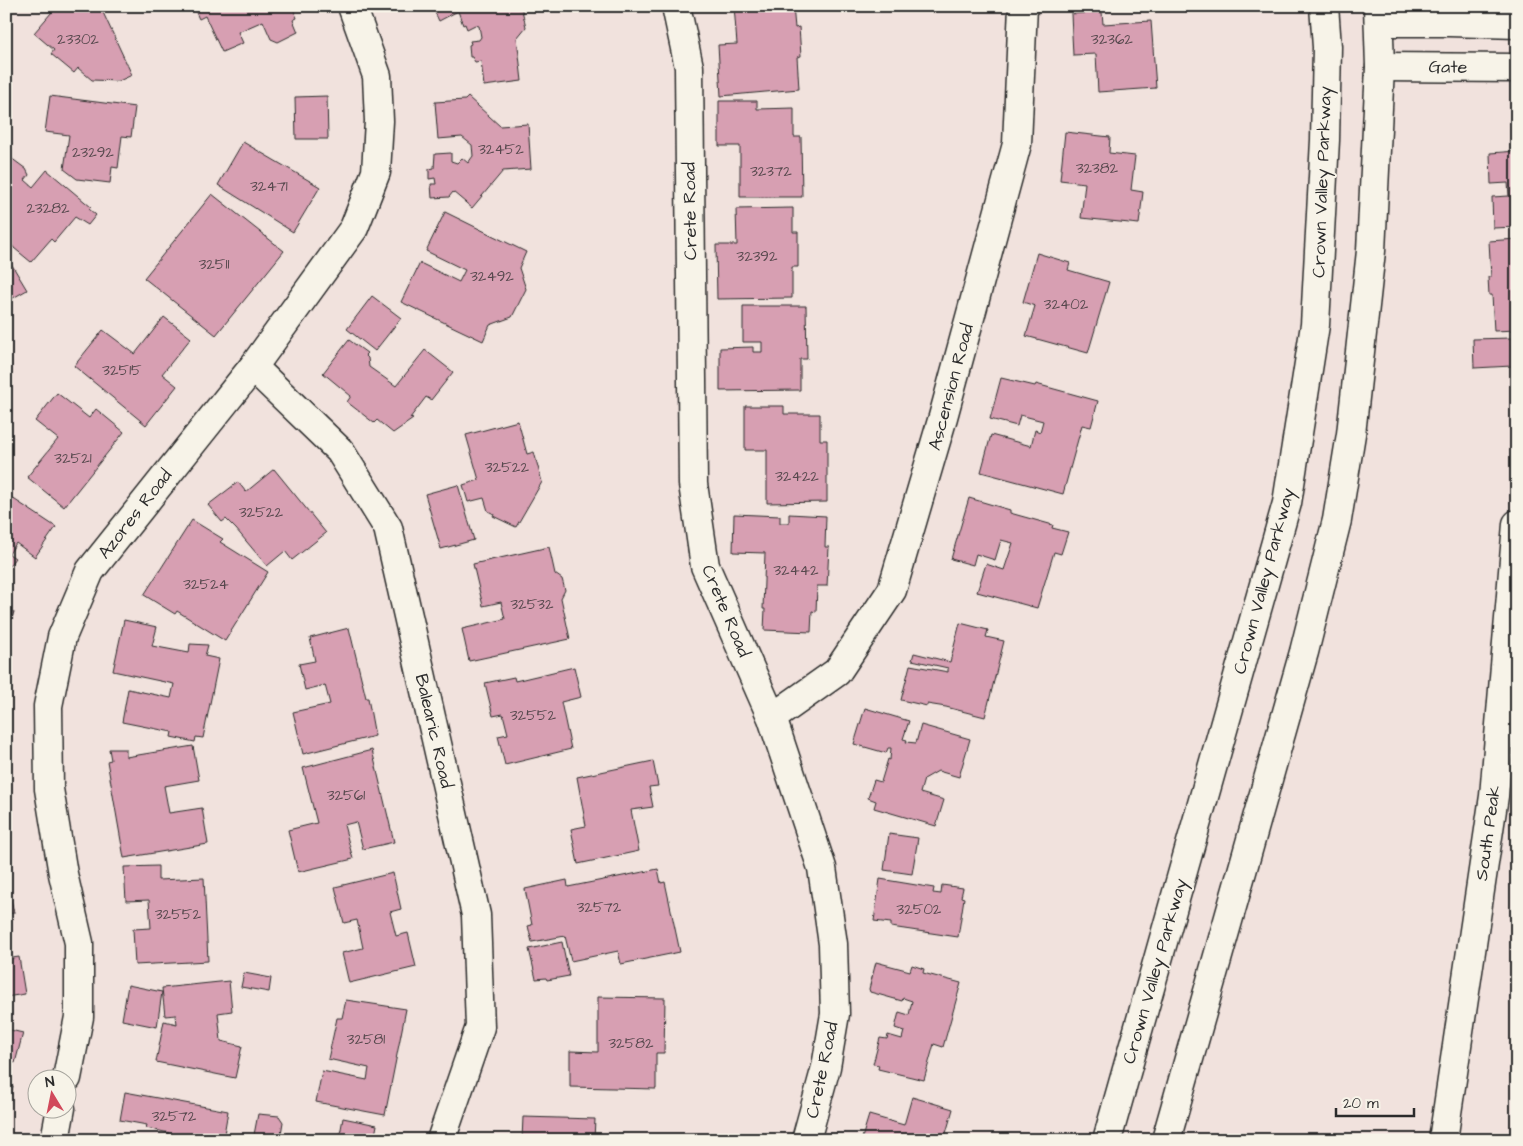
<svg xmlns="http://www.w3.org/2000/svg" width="1523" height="1146" font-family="'Architects Daughter',sans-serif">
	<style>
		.building { fill: #d79fb2; stroke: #2b2b2b }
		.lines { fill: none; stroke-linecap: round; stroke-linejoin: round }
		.street-casing { stroke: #2b2b2b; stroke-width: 31 }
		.primary-casing { stroke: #2b2b2b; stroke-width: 31 }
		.street { stroke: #f7f3e8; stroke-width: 28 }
		.primary { stroke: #f7f3e8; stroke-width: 28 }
		.labels { text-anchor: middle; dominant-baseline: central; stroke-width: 4; stroke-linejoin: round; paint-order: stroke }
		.number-label { font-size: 15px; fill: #56484d }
		.street-label { font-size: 18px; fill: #2b2b2b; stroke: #f7f3e8 }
	</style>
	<rect width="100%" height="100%" fill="#f1e2dd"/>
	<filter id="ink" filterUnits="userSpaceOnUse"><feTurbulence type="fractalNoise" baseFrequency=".02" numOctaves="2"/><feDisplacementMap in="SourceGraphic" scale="10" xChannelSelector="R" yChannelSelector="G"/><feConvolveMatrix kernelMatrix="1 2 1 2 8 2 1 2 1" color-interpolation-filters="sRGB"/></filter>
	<g filter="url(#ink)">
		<path class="building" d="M57 6H100L132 75 119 81 92 80 78 68 74 73 51 54 54 50 34 33Z
			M193 6H292L297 18 293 20 298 32 278 42 271 39 263 21 238 32 243 43 222 52 205 16 199 19Z
			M432 6H509L522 10 526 27 517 38 522 81 484 86 481 61 475 62 472 57H470L469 45 471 44 470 41 479 40 481 37 479 26 475 25 467 29 465 24 463 25 458 11 439 21Z
			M734 6H793L795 28 799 27 801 56 797 57 799 89 721 96 718 45 737 44Z
			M1102 12 1103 24 1151 21 1156 88 1098 92 1096 54 1073 55 1071 14Z
			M50 96 135 107 131 137 122 136 118 168 112 167 110 183 77 179 64 169 69 135 45 132Z
			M327 96 328 139H296L295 97Z
			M468 97 500 126 528 124 531 169 503 171 472 208 453 192 449 197 432 198 431 184H436L435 178 429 179V169L434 168 435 154 451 153V161L457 163 462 158 468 163 473 156 472 145 462 137 438 139 435 102 465 100Z
			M719 101H757V109L794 108V137H801L802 197H740V146H719Z
			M1065 132 1110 137 1109 153 1135 156 1131 190 1143 192 1139 224 1081 218 1085 183 1060 180Z
			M243 142 320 187 293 232 218 185Z
			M1517 151V227L1493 228 1492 197 1509 196 1508 183 1491 184 1490 153Z
			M7 155 26 169 29 175 25 180 33 187 47 170 91 207 89 209 96 215 88 225 75 217 54 242 51 239 31 262 14 248 7 238 11 233 6 229Z
			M212 194 284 251 216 335 144 278Z
			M793 208V232H798V267H792V298L717 299 716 245H737L736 209Z
			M445 212 526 252 519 268 526 289 512 317 490 325 483 341 401 302 420 263 459 282 465 270 426 251Z
			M1517 239V330L1494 331 1492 295H1489L1488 277H1491L1489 241Z
			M1037 253 1070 263 1068 270 1109 282 1088 353 1026 336 1035 306 1023 302Z
			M6 255 27 290 6 302Z
			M372 296 401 318 375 351 347 329Z
			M743 306H806L807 359H800V390L720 391V348L753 347V352H762V342H743Z
			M164 317 191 338 162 374 177 386 146 425 74 366 103 330 135 354Z
			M1511 338 1512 366 1474 368 1473 339Z
			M349 340 367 353 365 355 368 358 369 367 396 386 425 350 453 372 431 400 426 397 410 418 413 419 393 433 377 420 374 423 347 402 351 396 323 373Z
			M1001 378 1035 386 1036 384 1098 401 1091 427 1082 425 1063 494 981 472 991 435 1031 446 1035 430 1040 432 1043 421 1020 415 1017 426 990 419Z
			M57 393 89 418 96 409 124 432 64 507 27 477 58 439 35 421Z
			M745 406H784V414H820V440H827V502L767 503V450H745Z
			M518 421 527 454 534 452 542 482 516 527 493 516 494 514 488 511 484 498 468 502 463 485 479 480 466 435Z
			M274 469 326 533 292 560 285 551 267 566 236 529 226 519 222 522 208 505 238 482 246 492Z
			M458 485 474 540 441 549 425 494Z
			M6 494 56 527 35 557 16 543 9 554 15 558 6 570Z
			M969 498 1010 510V513L1053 525 1052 528 1068 532 1061 554 1054 552 1037 608 977 592 986 564 1004 570 1013 543 1001 540 995 560 976 554 973 565 951 559Z
			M734 514 780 516V523H789V514L826 516 825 547H829L827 586H817L816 612 812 611 811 632 764 630 765 609H763L765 553 733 552Z
			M192 520 223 539 220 542 268 572 225 641 177 611 175 614 144 595Z
			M549 547 555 574 562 579 565 590 561 598 570 639 469 661 462 629 505 619 501 602 483 606 473 564Z
			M6 610 14 612 6 636Z
			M124 620 157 627 152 646 189 653 190 644 208 645 205 656 219 659 203 738 196 737 195 742 171 737 172 732 122 722 128 689 171 698 174 684 113 671Z
			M960 623 988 630 986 637 1004 641 985 717 946 707 927 704V706L901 700 910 665 948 672V668L912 660 914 653 950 662Z
			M349 628 366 698H368L375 736 303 754 293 712 330 704 325 685 305 690 299 664 315 661 310 638Z
			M574 667 581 697 561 702 571 749 505 765 498 736 508 734 503 714 493 716 485 683 514 677 515 681Z
			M865 708 909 721 903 739 907 740 906 742 916 743 921 725 970 739 959 777 938 771 924 779 920 793 944 800 936 826 874 808 876 801 868 798 874 780 881 782 888 759 890 760 891 748H888L886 753 854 744Z
			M193 746 199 780 164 786 169 813 202 808 208 844 124 858 107 761 111 760 109 749H126V757Z
			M372 750 394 842 363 849 356 822 344 825 353 859 298 872 288 830 317 823 303 768Z
			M653 761 658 786 649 787 653 807 631 810 639 851 578 864 571 829 586 826 577 777Z
			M889 834 918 838 912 874 884 870Z
			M158 866V880L204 878 208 961 135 965 133 929 151 928 149 900 126 901 124 867Z
			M658 869 661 883 665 882 680 952 621 964 618 951 571 961 565 936 532 942 528 926 532 925 525 889 567 880 568 887Z
			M393 873 401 909 390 912 396 936 408 933 416 967 349 983 342 953 363 948 357 920 344 923 335 887Z
			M6 876 14 913 6 914Z
			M880 879 934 888 933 893 941 894 942 885 963 888 961 897 964 898 958 937 891 927V923L874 921Z
			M562 942 569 976 547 980 546 978 536 979 529 949Z
			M19 957 25 994 6 997V959Z
			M876 962 910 971 912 965 924 969 923 973 961 983 943 1047 934 1044 924 1080 878 1069 879 1065 873 1064 880 1038 887 1039 888 1035 902 1039 904 1031 895 1028 899 1012 909 1015 912 1001 903 998 902 1001 870 992 869 989Z
			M244 973 271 978 269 992 241 987Z
			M229 981 232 1011 218 1013 221 1041 242 1046 235 1078 156 1062 164 1021 177 1024 176 1015 165 1016 162 988Z
			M128 985 162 992 157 1027 122 1020Z
			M598 997 665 998 664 1053H656V1089L570 1087V1051L598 1052Z
			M346 1000 406 1009 385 1115 316 1102 322 1071 367 1080 369 1068 328 1059 337 1018H342Z
			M6 1029 23 1033 15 1063 6 1061Z
			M6 1085 13 1086 6 1115Z
			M125 1092 228 1111 223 1140H156L157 1138 167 1140 169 1133 146 1128 147 1125 120 1120Z
			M912 1097 953 1109 944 1140H868L862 1138 869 1115 904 1125Z
			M258 1114 279 1116 283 1122 280 1140 265 1138V1140H253Z
			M523 1117 595 1119 594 1140H522Z
			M343 1118 377 1125 374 1140H339Z"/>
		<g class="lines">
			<defs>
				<path id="street" d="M676 6 689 67 693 484 705 566 772 718 822 868 833 944 835 1014 826 1067 806 1140
					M1380 22H1449L1517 24
					M1380 67 1517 68
					M253 367 340 451 388 528 476 915 480 1027 441 1140
					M772 718 837 672 892 590 943 417 1017 144 1023 6
					M67 1078 79 1017V943L63 874 49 789 48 706 62 637 90 571 253 367 354 228 376 172 379 121 377 76 352 6
					M55 1140 61 1108
					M1443 1140 1494 796 1517 524"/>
				<path id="primary" d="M1107 1140 1287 503 1315 325 1325 140 1327 47 1324 6
					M1166 1140 1304 652 1337 520 1351 434 1371 251 1380 67 1378 6"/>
			</defs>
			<use href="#street" class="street-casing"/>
			<use href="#primary" class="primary-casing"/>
			<use href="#street" class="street"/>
			<use href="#primary" class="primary"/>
		</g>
	</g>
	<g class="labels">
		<g class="number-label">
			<text x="78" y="39">23302</text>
			<text x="1112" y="39">32362</text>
			<text x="501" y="149">32452</text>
			<text x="93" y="152">23292</text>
			<text x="1097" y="168">32382</text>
			<text x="771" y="171">32372</text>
			<text x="269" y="186">32471</text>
			<text x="48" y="208">23282</text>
			<text x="757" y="256">32392</text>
			<text x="214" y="264">32511</text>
			<text x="492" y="276">32492</text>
			<text x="1066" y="304">32402</text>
			<text x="122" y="370">32515</text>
			<text x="73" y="458">32521</text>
			<text x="507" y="467">32522</text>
			<text x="797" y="476">32422</text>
			<text x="261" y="512">32522</text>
			<text x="796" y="570">32442</text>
			<text x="206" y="584">32524</text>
			<text x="532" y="604">32532</text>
			<text x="533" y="715">32552</text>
			<text x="346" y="795">32561</text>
			<text x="599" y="907">32572</text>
			<text x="919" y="909">32502</text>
			<text x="178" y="914">32552</text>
			<text x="366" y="1039">32581</text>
			<text x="631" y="1043">32582</text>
			<text x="174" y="1116">32572</text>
		</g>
		<g class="street-label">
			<text transform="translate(1448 67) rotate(1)">Gate</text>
			<text transform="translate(1322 182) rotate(-88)">Crown Valley Parkway</text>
			<text transform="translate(690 211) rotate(-91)">Crete Road</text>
			<text transform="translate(951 387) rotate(-75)">Ascension Road</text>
			<text transform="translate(135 514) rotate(-52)">Azores Road</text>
			<text transform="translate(1264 581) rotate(-75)">Crown Valley Parkway</text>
			<text transform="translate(726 611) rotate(67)">Crete Road</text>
			<text transform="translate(434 731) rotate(77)">Balearic Road</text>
			<text transform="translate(1488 833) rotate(-82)">South Peak</text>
			<text transform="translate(1155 971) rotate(-74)">Crown Valley Parkway</text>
			<text transform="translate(822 1070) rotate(-78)">Crete Road</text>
		</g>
	</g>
	<rect width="1523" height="1146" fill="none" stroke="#f7f3e8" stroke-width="25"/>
	<rect x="12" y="12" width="1498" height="1121" fill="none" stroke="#2b2b2b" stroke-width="2" filter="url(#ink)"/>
	<g transform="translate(52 1094) rotate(350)"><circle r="24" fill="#f7f3e8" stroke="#a5a39c"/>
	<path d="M0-4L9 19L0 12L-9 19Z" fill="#d1495b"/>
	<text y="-8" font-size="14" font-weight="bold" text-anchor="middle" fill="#2b2b2b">N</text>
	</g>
	<path d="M1336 1108v8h78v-8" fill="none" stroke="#2b2b2b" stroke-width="2.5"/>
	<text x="1343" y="1108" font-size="15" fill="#2b2b2b" stroke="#f7f3e8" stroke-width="4" paint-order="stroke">20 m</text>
</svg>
